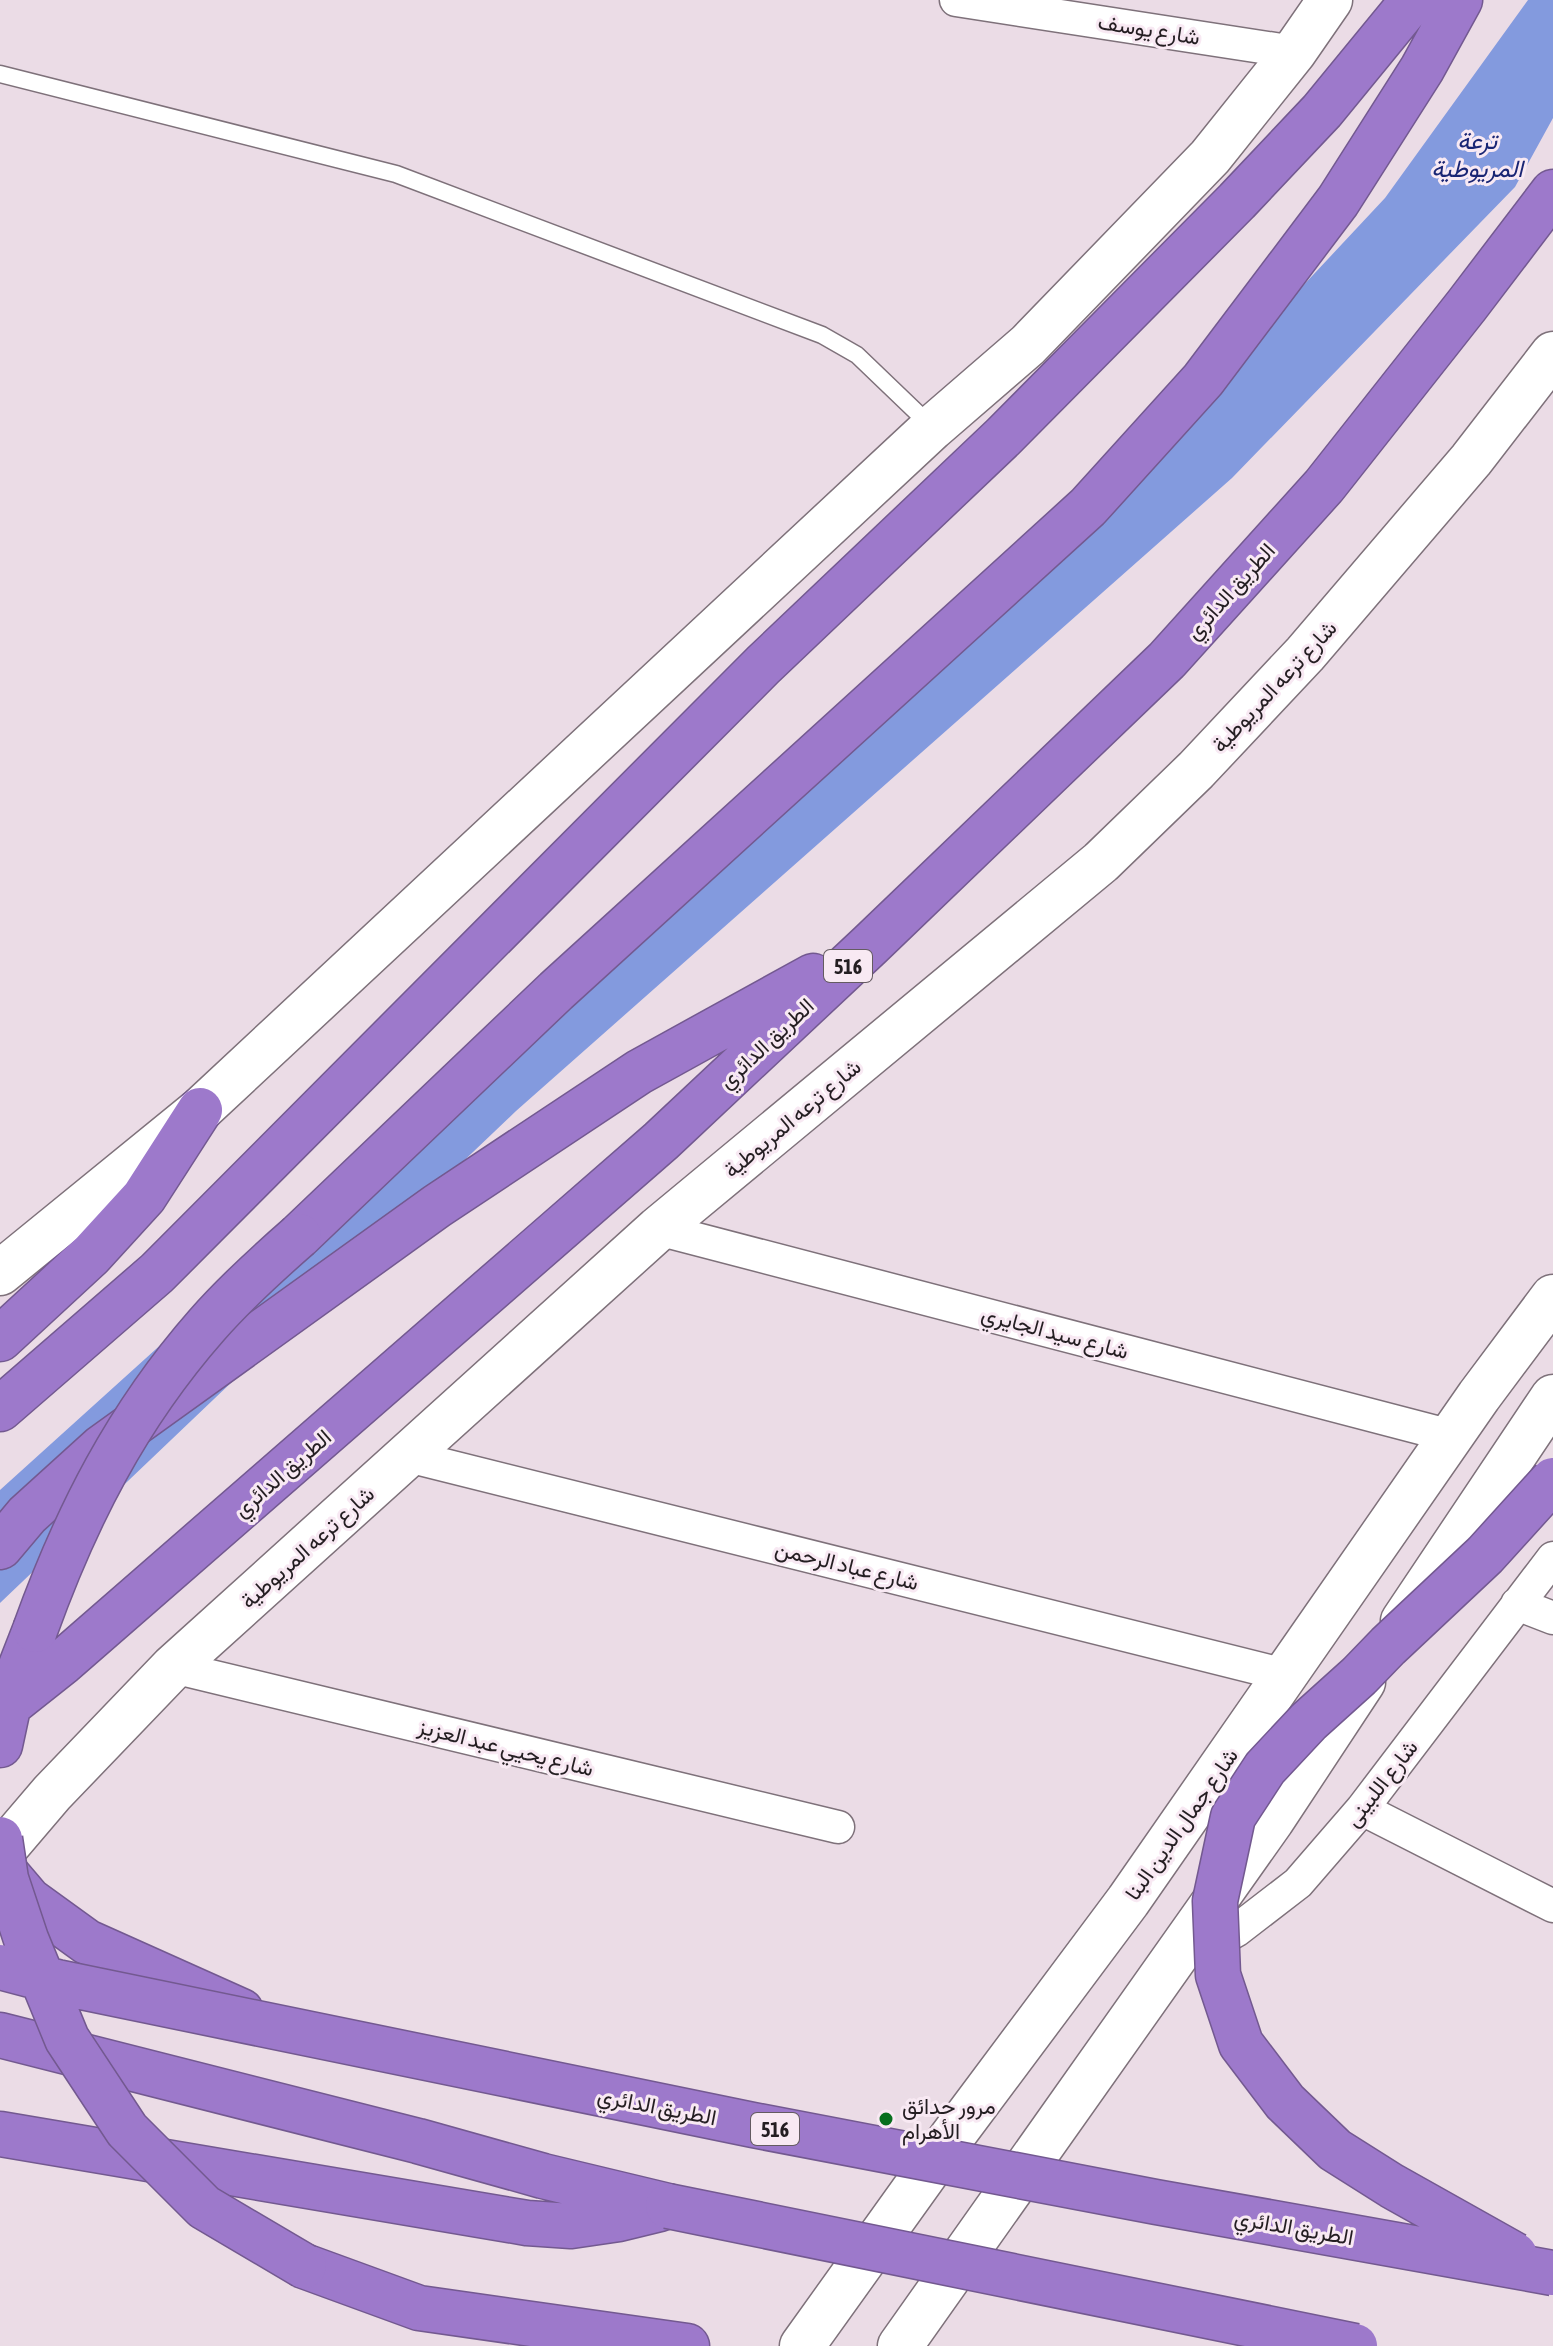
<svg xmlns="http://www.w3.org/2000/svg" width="1553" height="2346" font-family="'Asap Condensed',Vazirmatn,sans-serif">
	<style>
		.water { fill: #839ade }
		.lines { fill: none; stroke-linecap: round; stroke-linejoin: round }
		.lane-casing { stroke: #7e717a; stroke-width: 19 }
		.street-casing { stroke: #7e717a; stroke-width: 35 }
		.secondary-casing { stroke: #7e717a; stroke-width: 47 }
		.highway-casing { stroke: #735990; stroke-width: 47 }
		.lane { stroke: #fff; stroke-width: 16 }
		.street { stroke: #fff; stroke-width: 32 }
		.secondary { stroke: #fff; stroke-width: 44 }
		.highway { stroke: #9d79cb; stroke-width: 44 }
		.highway-bridge-casing { stroke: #735990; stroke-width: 47; stroke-linecap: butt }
		.highway-bridge { stroke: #9d79cb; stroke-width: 44 }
		.poi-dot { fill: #086f1e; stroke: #f8e9f3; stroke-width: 3 }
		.labels { text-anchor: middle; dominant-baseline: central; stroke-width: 6; stroke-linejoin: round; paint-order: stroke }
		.shield { fill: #f8e9f3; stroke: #645b61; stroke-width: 2 }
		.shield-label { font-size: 20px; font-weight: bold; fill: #241e22 }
		.street-label { font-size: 22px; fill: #241e22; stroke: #f8e9f3 }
		.poi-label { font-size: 22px; fill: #241e22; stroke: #f8e9f3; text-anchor: start }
		.water-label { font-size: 24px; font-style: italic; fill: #192574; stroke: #f8e9f3 }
	</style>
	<rect width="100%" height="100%" fill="#ebdce6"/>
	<path class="water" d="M1528 0H1553V118L1515 187 1232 478 516 1111 0 1603V1490L1142 458 1385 198Z"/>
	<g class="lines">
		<defs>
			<path id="lane" d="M0 74 396 174 822 335 857 355 931 426"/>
			<path id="street" d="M956 0 1294 52
				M658 1229 1451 1436
				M408 1456 1285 1675
				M1517 1604 1553 1618
				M173 1667 838 1827
				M1362 1809 1553 1906
				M1200 1951 1237 1930 1298 1883 1362 1809 1553 1558"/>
			<path id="secondary" d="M0 1273 200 1110 932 428 1028 345 1210 157 1294 52 1330 0
				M1403 1621 1553 1397
				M0 1854 52 1793 173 1667 658 1229 1101 862 1196 770 1305 654 1471 460 1553 354
				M802 2346 951 2138 1128 1901 1479 1396 1553 1297
				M900 2346 1272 1820 1363 1682"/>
			<path id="highway" d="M299 1236 556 991 1088 507 1203 380 1338 201 1422 69 1460 0
				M0 1339 91 1255 144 1197 200 1110
				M0 1409 157 1273 763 665 1003 437 1237 201 1322 111 1413 0
				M0 1547 27 1515 102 1447 437 1206 639 1072 813 976
				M0 1712 63 1662 661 1141 870 945 1167 660 1324 486 1467 305 1553 192
				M0 1745 12 1689 35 1630
				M0 1866 29 1900 87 1942 241 2011
				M0 2035 418 2141 543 2176 668 2206
				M0 2134 527 2223 571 2226 619 2219 660 2209
				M304 2266 419 2308 687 2346"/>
		</defs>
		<use href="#lane" class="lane-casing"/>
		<use href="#street" class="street-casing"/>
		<use href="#secondary" class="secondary-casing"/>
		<use href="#highway" class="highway-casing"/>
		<use href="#lane" class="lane"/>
		<use href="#street" class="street"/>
		<use href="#secondary" class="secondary"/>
		<use href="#highway" class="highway"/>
		<defs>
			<path id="highway-bridge" d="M35 1630C76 1516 127 1416 207 1325 235 1293 267 1264 299 1236
				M0 1839 6 1879 26 1939 67 2039 127 2130 204 2207 304 2266
				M0 1967 57 1982 753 2125 1156 2202 1553 2273
				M668 2206 1355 2346
				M1515 2255 1392 2186 1335 2150 1285 2102 1241 2044 1218 1975 1215 1901 1233 1817 1265 1768 1309 1721 1359 1676 1388 1646 1485 1555 1553 1480"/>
		</defs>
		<use href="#highway-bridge" class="highway-bridge-casing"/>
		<use href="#highway-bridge" class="highway-bridge"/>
	</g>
	<circle class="poi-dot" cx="886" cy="2119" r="8"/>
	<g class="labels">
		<g class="shield">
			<rect x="824" y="950" width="48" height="32" rx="6"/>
			<rect x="751" y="2113" width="48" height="32" rx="6"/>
		</g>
		<g class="shield-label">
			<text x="848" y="966">516</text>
			<text x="775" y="2129">516</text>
		</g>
		<g class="street-label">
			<text transform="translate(1149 29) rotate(9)">شارع يوسف</text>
			<text transform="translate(1230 591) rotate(-48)">الطريق الدائري</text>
			<text transform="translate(1274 686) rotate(-47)">شارع ترعه المريوطية</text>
			<text transform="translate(766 1043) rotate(-43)">الطريق الدائري</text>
			<text transform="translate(792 1118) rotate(-40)">شارع ترعه المريوطية</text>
			<text transform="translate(1055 1332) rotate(15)">شارع سيد الجايري</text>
			<text transform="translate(282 1473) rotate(-41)">الطريق الدائري</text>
			<text transform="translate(307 1547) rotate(-42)">شارع ترعه المريوطية</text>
			<text transform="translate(847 1565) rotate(14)">شارع عباد الرحمن</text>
			<text transform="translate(506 1747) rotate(14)">شارع يحيي عبد العزيز</text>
			<text transform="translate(1381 1783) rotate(-52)">شارع اللبينى</text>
			<text transform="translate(1181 1824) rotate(-55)">شارع جمال الدين البنا</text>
			<text transform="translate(657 2106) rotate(11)">الطريق الدائري</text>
			<text transform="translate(1294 2227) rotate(10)">الطريق الدائري</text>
		</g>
		<g class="poi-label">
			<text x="902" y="2106">مرور حدائق<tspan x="902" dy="25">الأهرام</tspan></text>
		</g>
		<g class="water-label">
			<text x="1477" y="140">ترعة<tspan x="1477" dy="28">المريوطية</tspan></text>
		</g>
	</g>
</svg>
